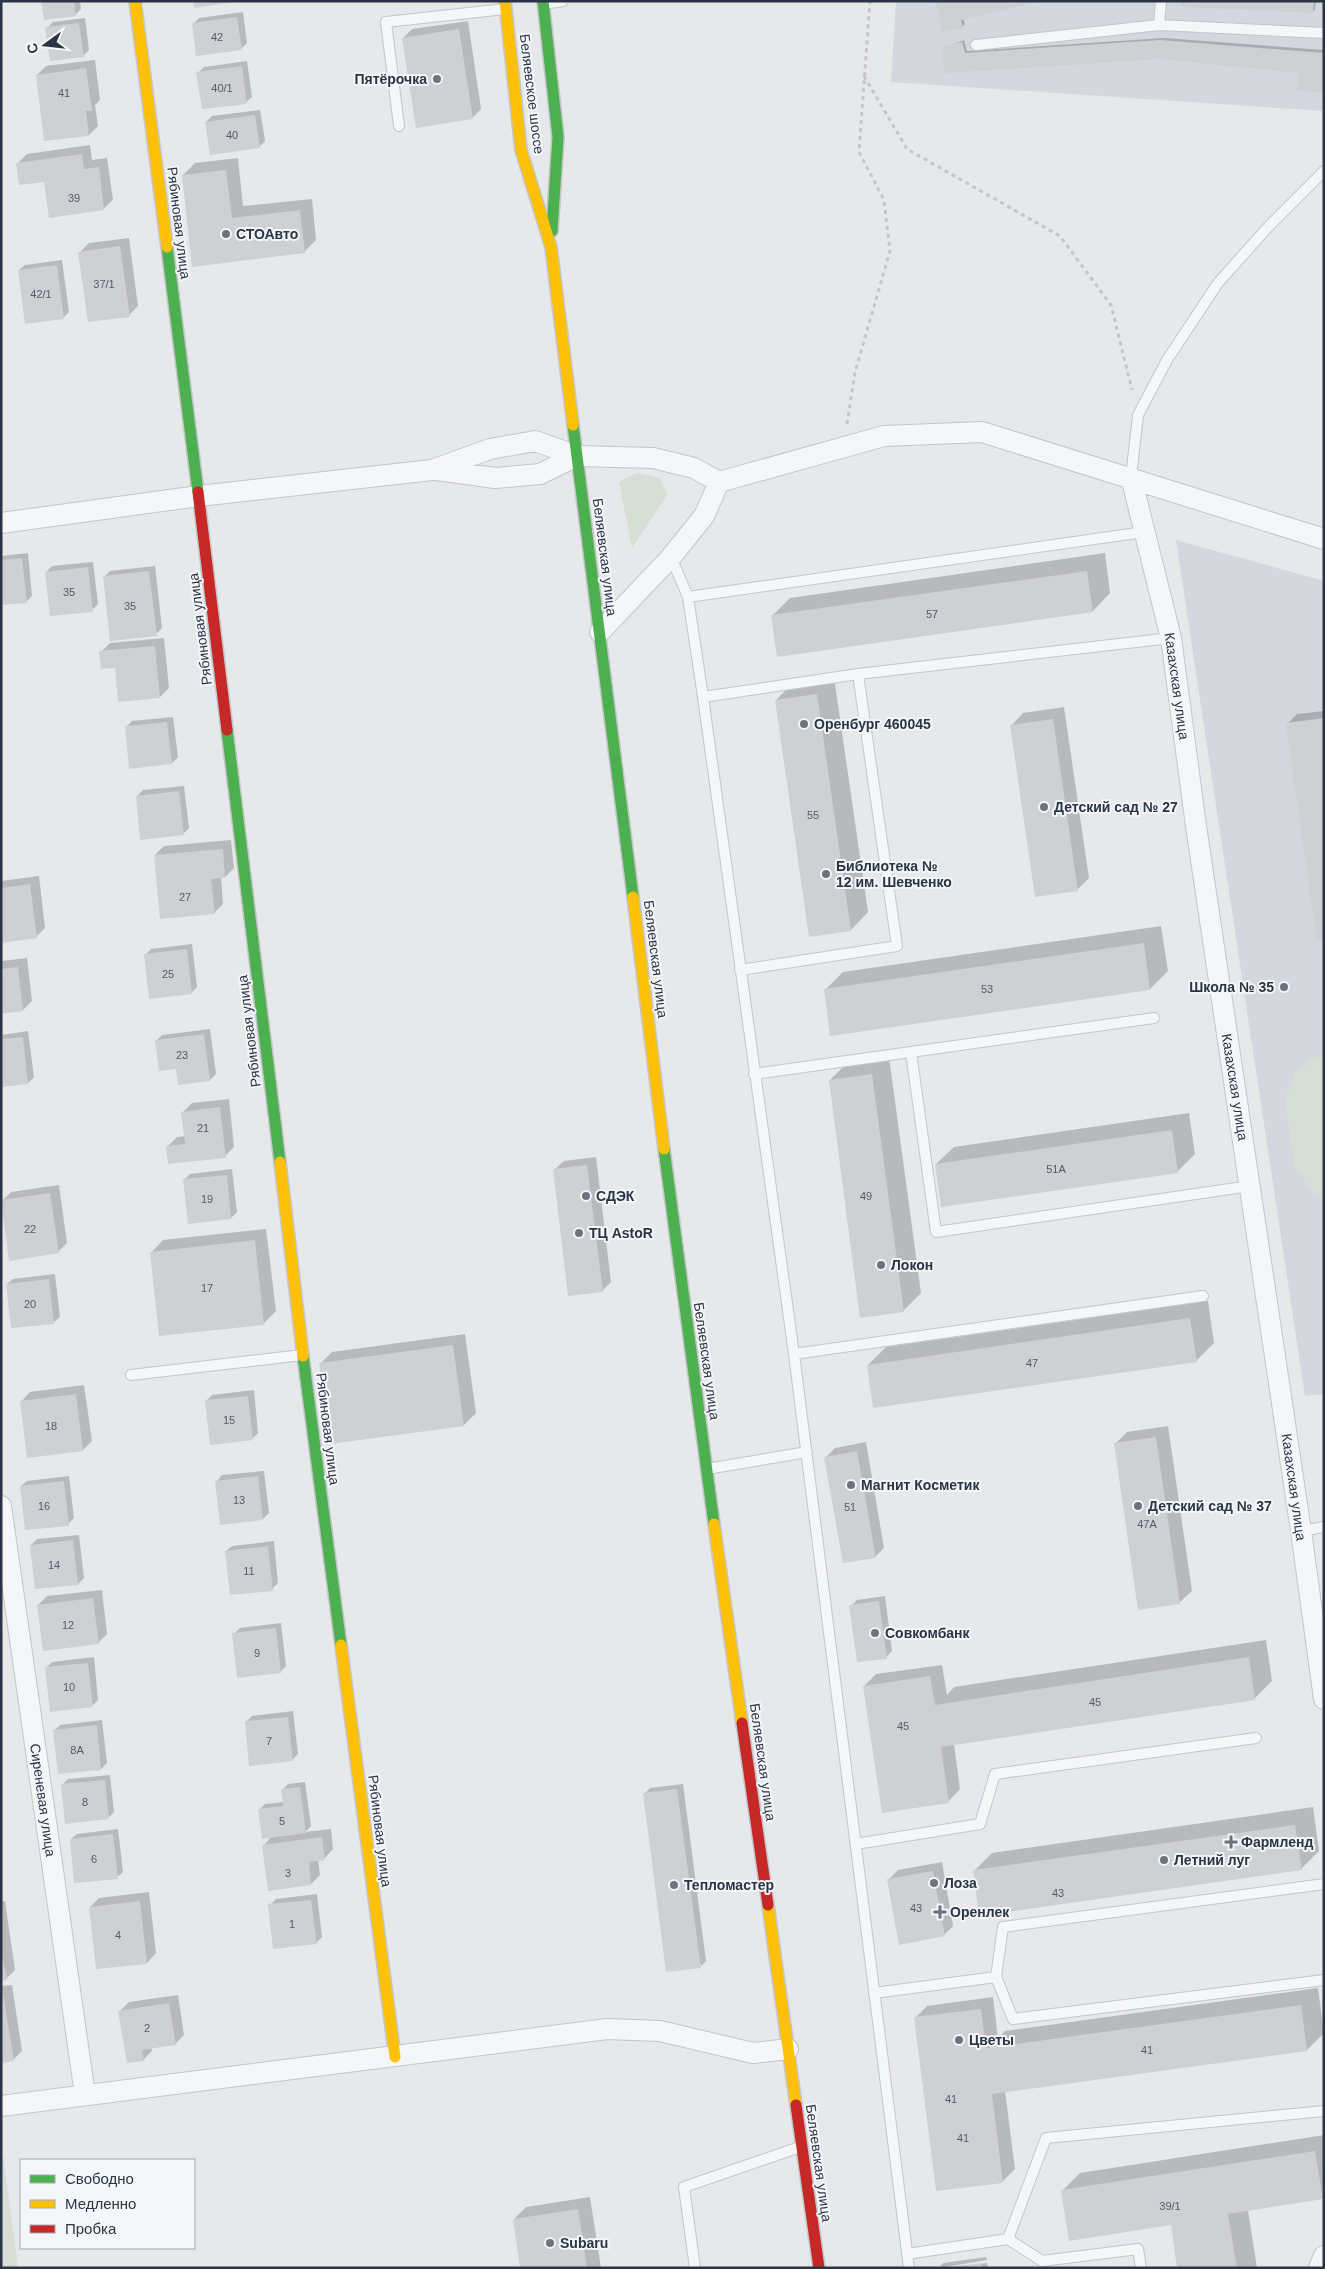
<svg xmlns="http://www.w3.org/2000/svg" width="1325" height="2269" font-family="Helvetica,sans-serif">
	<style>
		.built { fill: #d4d7dd }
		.green { fill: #d6ded6 }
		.shadow { fill: #0003 }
		.building { fill: #ced0d3 }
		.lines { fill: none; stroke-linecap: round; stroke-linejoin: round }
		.lane-casing { stroke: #c4c6c8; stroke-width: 12 }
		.street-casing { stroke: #c4c6c8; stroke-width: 22 }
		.fast-casing { stroke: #c4c6c8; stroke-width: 14 }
		.slow-casing { stroke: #c4c6c8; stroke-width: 14 }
		.jam-casing { stroke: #c4c6c8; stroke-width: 14 }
		.path { stroke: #c5c6ca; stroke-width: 3; stroke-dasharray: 4 4; stroke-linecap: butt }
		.lane { stroke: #f5f6f7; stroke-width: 10 }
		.street { stroke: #f5f6f7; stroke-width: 20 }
		.fast { stroke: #4caf50; stroke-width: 11 }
		.slow { stroke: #ffc107; stroke-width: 11 }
		.jam { stroke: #c62828; stroke-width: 11 }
		.poi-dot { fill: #6c737f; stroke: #f4f6f9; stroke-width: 2 }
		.labels { text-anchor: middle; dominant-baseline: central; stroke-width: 4; stroke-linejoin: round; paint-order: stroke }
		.number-label { font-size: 11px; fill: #545c69 }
		.poi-label { font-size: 14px; font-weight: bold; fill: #2b3445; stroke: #f4f6f9; text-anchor: start }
		.street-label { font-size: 14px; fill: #2b3445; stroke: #f4f6f9 }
	</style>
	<rect width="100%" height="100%" fill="#e6e8ea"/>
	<path class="built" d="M896 1H1324V111L891 82Z
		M1176 540 1324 581V1394L1305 1396Z"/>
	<path class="green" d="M637 473 660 478 667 495 632 548 619 482Z
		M1324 1056V1197L1315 1196 1294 1164 1285 1098 1297 1070 1316 1057Z
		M1 2154H3L18 2268H1Z"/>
	<path class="shadow" d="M42 1H80L81 9 75 15Z
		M936 1 963 18 965 24 962 27Z
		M1183 1H1316L1315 9 1313 12Z
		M243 12 247 43 241 49 193 24 199 18Z
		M85 18 89 50 83 56 47 28 53 22Z
		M468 21 481 109 472 118 403 38 412 29Z
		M1164 38 1324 50V92L1299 71 1160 58 946 72 944 48 964 40 967 51Z
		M95 60 100 100 95 105 98 126 89 135 45 140 37 75 46 66Z
		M247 61 252 97 246 102 198 73 204 67Z
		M260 110 265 141 259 147 206 122 212 116Z
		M90 145 92 160 107 158 113 200 103 209 45 181 18 163 27 154Z
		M238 158 243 206 312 199 316 240 304 252 193 265 183 175 195 163Z
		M129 238 138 306 129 315 80 252 89 243Z
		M62 260 69 312 63 318 19 270 25 265Z
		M28 553 32 596 27 601 1 604V556Z
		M1105 553 1110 593 1093 611 772 616 790 598Z
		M93 562 98 604 92 610 46 572 52 566Z
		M155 566 162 628 156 634 104 577 110 571Z
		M164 638 169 688 160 697 116 667 101 652 110 643Z
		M834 677 868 912 851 930 776 700 794 682Z
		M1064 707 1089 878 1077 890 1011 726 1023 713Z
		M1324 711V939L1288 723 1297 714Z
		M173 717 178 757 172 763 126 727 132 721Z
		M184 786 189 828 183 834 137 796 143 790Z
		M231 840 234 868 225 877H221L223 904 214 913 155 855 164 846Z
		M39 876 45 928 36 937 1 941V881Z
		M1161 926 1168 971 1150 989 825 990 843 972Z
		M192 944 197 987 191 993 145 955 151 949Z
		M27 958 32 1001 23 1010 1 1013V961Z
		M210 1029 216 1074 210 1080 177 1068 156 1041 162 1035Z
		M28 1031 34 1077 28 1083 1 1086V1035Z
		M889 1057 921 1293 903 1311 830 1080 848 1062Z
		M229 1099 234 1147 225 1156 168 1146 177 1137 186 1136 183 1112 192 1103Z
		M1189 1113 1195 1154 1177 1172 936 1164 954 1147Z
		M596 1157 611 1282 602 1291 554 1170 564 1161Z
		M232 1169 237 1212 231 1218 184 1180 190 1174Z
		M59 1185 67 1243 58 1252 2 1201 11 1192Z
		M266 1229 276 1311 264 1323 151 1253 163 1240Z
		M55 1274 60 1317 54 1322 7 1284 13 1279Z
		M1208 1301 1214 1343 1196 1361 868 1365 886 1347Z
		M465 1334 476 1413 464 1425 320 1364 332 1352Z
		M84 1385 92 1441 83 1450 21 1402 30 1392Z
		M254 1390 258 1433 252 1439 206 1401 212 1395Z
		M1168 1426 1192 1591 1179 1603 1115 1444 1127 1432Z
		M866 1442 884 1548 875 1557 826 1457 835 1448Z
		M264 1471 269 1513 263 1519 217 1481 222 1475Z
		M69 1476 74 1518 68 1524 21 1486 27 1481Z
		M79 1535 84 1578 78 1584 31 1545 37 1539Z
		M274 1541 278 1583 272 1589 226 1551 232 1546Z
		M102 1590 107 1634 98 1643 38 1605 47 1596Z
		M885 1596 892 1651 886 1657 851 1606 857 1600Z
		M281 1623 286 1666 280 1672 234 1634 240 1628Z
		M1266 1640 1272 1681 1254 1699 954 1744 960 1789 948 1802 864 1686 876 1674 942 1665 947 1695 954 1687Z
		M94 1657 98 1700 92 1706 46 1668 52 1662Z
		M293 1711 298 1754 292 1760 246 1722 252 1716Z
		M102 1720 107 1763 101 1769 59 1773 55 1730 60 1725Z
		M110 1775 114 1812 108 1818 62 1785 68 1779Z
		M305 1782 311 1826 305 1832 331 1829 333 1849 324 1859H318L320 1875 311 1884 264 1845 272 1836 259 1810 265 1804 284 1802 282 1790 288 1784Z
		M683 1784 706 1961 701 1966 644 1794 650 1788Z
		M1313 1807 1319 1851 1301 1869 974 1871 992 1853Z
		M118 1829 123 1872 117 1877 71 1839 77 1834Z
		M942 1862 953 1926 944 1935 888 1880 898 1870Z
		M149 1892 156 1953 147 1963 90 1907 99 1898Z
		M317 1894 322 1937 316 1943 270 1905 276 1899Z
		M5 1901 15 1970 6 1979H1V1902Z
		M12 1985 22 2051 13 2060 1 2061V1986Z
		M1318 1988 1324 2033 1307 2050 1005 2091 1015 2169 1003 2181 915 2018 927 2006 993 1997 998 2038 1005 2031Z
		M178 1995 184 2035 175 2044 151 2047 152 2051 143 2060 120 2011 129 2002Z
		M1324 2135 1322 2198 1248 2210 1257 2268H1179L1172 2224 1062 2191 1080 2173Z
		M590 2197 601 2268H521L514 2219 526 2207Z
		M986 2257 987 2260 939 2268 943 2263Z
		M987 2263 988 2268H953Z"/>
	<path class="building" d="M41 1H74L76 16 44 20Z
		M193 1H234V2L194 8Z
		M935 1H1037V2L961 20 963 28 943 32Z
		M1182 1H1314L1313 13 1182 7Z
		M237 17 242 50 196 56 192 23Z
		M79 23 84 57 50 61 45 27Z
		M459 29 473 119 416 128 402 38Z
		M1160 40 1324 53V93L1296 90 1298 73 1160 59 945 73 942 47 962 42 965 53Z
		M242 66 247 104 202 109 196 72Z
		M86 68 92 111H86L89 136 44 141 36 75Z
		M255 115 260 148 210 155 205 122Z
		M82 154 84 169 99 167 104 210 49 218 44 182 19 185 16 163Z
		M226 170 232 218 300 210 305 253 192 267 182 175Z
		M120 246 130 317 88 322 78 252Z
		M57 265 64 319 25 324 18 270Z
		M22 558 27 603 1 605V560Z
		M88 567 93 612 50 616 45 572Z
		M149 571 157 636 110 641 103 576Z
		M1087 571 1093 612 777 657 771 615Z
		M155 646 160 698 118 702 115 668 101 669 99 651Z
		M817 694 851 931 809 937 775 700Z
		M1324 718V940L1317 941 1286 723Z
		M1053 719 1078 891 1035 897 1010 725Z
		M167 722 172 764 129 769 125 726Z
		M179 791 184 835 140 840 136 796Z
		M223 849 225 878 211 879 215 914 160 919 154 855Z
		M30 884 37 938 1 943V888Z
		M1144 943 1150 990 830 1036 824 989Z
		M187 949 192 994 149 999 144 954Z
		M18 967 23 1011 1 1014V969Z
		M204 1034 210 1081 178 1085 176 1069 159 1071 155 1040Z
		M23 1037 28 1084 1 1087V1039Z
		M872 1074 904 1312 860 1318 829 1080Z
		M220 1107 226 1158 168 1164 166 1146 185 1144 181 1112Z
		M1172 1130 1178 1173 941 1207 935 1164Z
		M587 1165 603 1292 568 1296 553 1169Z
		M227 1175 231 1219 188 1224 183 1179Z
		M50 1193 59 1253 9 1261 1 1200Z
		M255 1240 264 1325 159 1336 150 1252Z
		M49 1279 54 1324 11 1328 6 1284Z
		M1190 1318 1197 1362 873 1408 867 1365Z
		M453 1345 464 1426 330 1444 319 1363Z
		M76 1394 83 1451 27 1458 20 1401Z
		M248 1396 253 1440 210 1445 205 1400Z
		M1156 1437 1180 1604 1138 1610 1114 1443Z
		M857 1451 876 1558 843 1563 824 1457Z
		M258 1476 263 1520 220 1525 215 1481Z
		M64 1481 69 1526 25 1530 20 1486Z
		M73 1540 78 1585 35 1589 30 1545Z
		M268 1546 273 1591 230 1595 225 1551Z
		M93 1598 99 1644 43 1651 37 1605Z
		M879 1601 887 1659 857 1662 849 1605Z
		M276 1628 281 1673 237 1678 232 1633Z
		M1249 1657 1255 1700 941 1747 949 1803 882 1813 863 1686 930 1676 935 1705Z
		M88 1663 93 1707 50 1712 45 1667Z
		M288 1717 293 1761 249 1766 245 1721Z
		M97 1725 101 1770 58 1774 53 1730Z
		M105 1780 109 1819 65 1824 61 1784Z
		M300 1787 306 1833 262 1839 258 1809 283 1806 281 1789Z
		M677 1789 701 1968 666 1972 643 1793Z
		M1295 1825 1302 1870 979 1916 973 1870Z
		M113 1834 118 1879 74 1883 70 1839Z
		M322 1837 325 1860 309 1862 311 1885 268 1891 262 1845Z
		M933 1871 945 1936 899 1945 887 1879Z
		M311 1900 317 1944 273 1949 268 1904Z
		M140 1901 147 1964 96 1969 89 1907Z
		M1 1948 7 1980 1 1981Z
		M1 1993H3L14 2061 1 2063Z
		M169 2003 176 2045 142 2050 144 2061 127 2063 118 2011Z
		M1301 2005 1307 2051 992 2094 1003 2183 936 2191 914 2017 981 2009 986 2048Z
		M1315 2151 1323 2199 1228 2214 1237 2268H1177L1171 2225 1069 2241 1061 2190Z
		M578 2209 587 2268H520L513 2219Z
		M981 2263V2268H952V2267Z"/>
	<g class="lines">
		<defs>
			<path id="lane" d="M544 4 563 1
				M1159 25 1161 1
				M976 45 1159 25 1324 33
				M399 126 386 22 505 9
				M1131 477 1138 415 1167 360 1218 283 1268 227 1324 171
				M671 557 688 597 703 697 794 1354 909 2268
				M688 597 1144 532
				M703 697 858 674 1171 638
				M740 970 897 946 858 674
				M911 1052 1154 1018
				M754 1074 911 1052 936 1232 1250 1186
				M794 1354 1203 1296
				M131 1375 302 1355
				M707 1469 807 1452
				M1301 1531 1324 1527
				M856 1844 980 1824 995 1774 1256 1738
				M996 1977 1003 1927 1324 1884
				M874 1993 996 1977 1013 2019 1324 1980
				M1008 2239 1046 2138 1324 2111
				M907 2254 1008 2239 1042 2261 1138 2249 1141 2268
				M695 2268 684 2187 800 2147"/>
			<path id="street" d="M437 470 495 478 540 474 577 456
				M1131 477 1171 638 1196 826 1301 1531 1324 1699
				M1 523 199 496 432 470 490 449 535 441 577 456 653 458 694 468 719 482 884 436 982 432 1324 539
				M600 632 671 557 704 516 719 482
				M1 1506 85 2095
				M1 2106 607 2029 660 2031 753 2053 788 2049
				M1319 2268 1324 2256"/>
			<path id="fast" d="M543 1 558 137 552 231
				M167 247 198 492
				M573 425 633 897
				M227 730 280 1162
				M664 1149 714 1524
				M303 1356 341 1645"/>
			<path id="slow" d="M135 1 167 247
				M505 1 521 150 551 247 573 425
				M633 897 664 1149
				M280 1162 303 1356
				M714 1524 742 1723
				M341 1645 395 2057
				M768 1905 796 2105"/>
			<path id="jam" d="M198 492 227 730
				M742 1723 768 1905
				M796 2105 819 2268"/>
		</defs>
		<use href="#lane" class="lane-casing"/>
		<use href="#street" class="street-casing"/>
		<use href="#fast" class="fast-casing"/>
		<use href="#slow" class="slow-casing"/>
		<use href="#jam" class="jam-casing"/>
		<path class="path" d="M864 76 907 149 1060 236 1111 305 1132 390
			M847 424 855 372 890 251 884 200 859 152 870 1"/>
		<use href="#lane" class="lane"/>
		<use href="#street" class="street"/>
		<use href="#fast" class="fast"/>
		<use href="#slow" class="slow"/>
		<use href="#jam" class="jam"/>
	</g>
	<g class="poi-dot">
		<circle cx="437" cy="79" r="5"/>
		<circle cx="226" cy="234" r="5"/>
		<circle cx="804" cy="724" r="5"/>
		<circle cx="1044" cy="807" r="5"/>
		<circle cx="826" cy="874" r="5"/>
		<circle cx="1284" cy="987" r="5"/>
		<circle cx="586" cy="1196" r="5"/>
		<circle cx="579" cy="1233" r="5"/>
		<circle cx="881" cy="1265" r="5"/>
		<circle cx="851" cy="1485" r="5"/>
		<circle cx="1138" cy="1506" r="5"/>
		<circle cx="875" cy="1633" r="5"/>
		<path d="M1228.5 1834.5h5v5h5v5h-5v5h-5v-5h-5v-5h5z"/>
		<circle cx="1164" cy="1860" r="5"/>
		<circle cx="934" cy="1883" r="5"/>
		<circle cx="674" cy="1885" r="5"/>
		<path d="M937.5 1904.5h5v5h5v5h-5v5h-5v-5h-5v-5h5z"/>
		<circle cx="959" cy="2040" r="5"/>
		<circle cx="550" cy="2243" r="5"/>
	</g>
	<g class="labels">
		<g class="number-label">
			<text x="217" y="37">42</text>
			<text x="222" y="88">40/1</text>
			<text x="64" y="93">41</text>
			<text x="232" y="135">40</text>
			<text x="74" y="198">39</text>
			<text x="104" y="284">37/1</text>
			<text x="41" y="294">42/1</text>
			<text x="69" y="592">35</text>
			<text x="130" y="606">35</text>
			<text x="932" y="614">57</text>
			<text x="813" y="815">55</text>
			<text x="185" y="897">27</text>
			<text x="168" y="974">25</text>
			<text x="987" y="989">53</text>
			<text x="182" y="1055">23</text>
			<text x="203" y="1128">21</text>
			<text x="1056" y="1169">51А</text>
			<text x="866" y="1196">49</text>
			<text x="207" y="1199">19</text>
			<text x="30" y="1229">22</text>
			<text x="207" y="1288">17</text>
			<text x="30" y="1304">20</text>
			<text x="1032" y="1363">47</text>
			<text x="229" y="1420">15</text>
			<text x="51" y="1426">18</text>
			<text x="239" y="1500">13</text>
			<text x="44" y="1506">16</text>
			<text x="850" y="1507">51</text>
			<text x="1147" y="1524">47А</text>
			<text x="54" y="1565">14</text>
			<text x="249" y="1571">11</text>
			<text x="68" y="1625">12</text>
			<text x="257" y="1653">9</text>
			<text x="69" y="1687">10</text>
			<text x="1095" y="1702">45</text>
			<text x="903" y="1726">45</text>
			<text x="269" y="1741">7</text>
			<text x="77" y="1750">8А</text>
			<text x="85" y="1802">8</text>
			<text x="282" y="1821">5</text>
			<text x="94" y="1859">6</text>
			<text x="288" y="1873">3</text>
			<text x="1058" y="1893">43</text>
			<text x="916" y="1908">43</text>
			<text x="292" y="1924">1</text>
			<text x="118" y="1935">4</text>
			<text x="147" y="2028">2</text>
			<text x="1147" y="2050">41</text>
			<text x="951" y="2099">41</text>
			<text x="963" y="2138">41</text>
			<text x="1170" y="2206">39/1</text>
		</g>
		<g class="poi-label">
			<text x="427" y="79" text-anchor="end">Пятёрочка</text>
			<text x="236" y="234">СТОАвто</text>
			<text x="814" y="724">Оренбург 460045</text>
			<text x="1054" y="807">Детский сад № 27</text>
			<text x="836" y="866">Библиотека №<tspan x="836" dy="16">12 им. Шевченко</tspan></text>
			<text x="1274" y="987" text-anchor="end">Школа № 35</text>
			<text x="596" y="1196">СДЭК</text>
			<text x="589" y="1233">ТЦ AstoR</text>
			<text x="891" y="1265">Локон</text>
			<text x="861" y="1485">Магнит Косметик</text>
			<text x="1148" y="1506">Детский сад № 37</text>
			<text x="885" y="1633">Совкомбанк</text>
			<text x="1241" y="1842">Фармленд</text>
			<text x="1174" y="1860">Летний луг</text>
			<text x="944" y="1883">Лоза</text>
			<text x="684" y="1885">Тепломастер</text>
			<text x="950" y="1912">Оренлек</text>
			<text x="969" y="2040">Цветы</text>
			<text x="560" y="2243">Subaru</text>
		</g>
		<g class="street-label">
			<text transform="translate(532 94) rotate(83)">Беляевское шоссе</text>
			<text transform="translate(179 223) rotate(83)">Рябиновая улица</text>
			<text transform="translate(605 557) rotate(83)">Беляевская улица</text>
			<text transform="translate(200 629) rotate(-97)">Рябиновая улица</text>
			<text transform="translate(1177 686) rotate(82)">Казахская улица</text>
			<text transform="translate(656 959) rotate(83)">Беляевская улица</text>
			<text transform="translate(249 1031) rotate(-97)">Рябиновая улица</text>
			<text transform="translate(1235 1087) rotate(81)">Казахская улица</text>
			<text transform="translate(707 1361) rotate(82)">Беляевская улица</text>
			<text transform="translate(328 1429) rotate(83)">Рябиновая улица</text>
			<text transform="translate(1294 1487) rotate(82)">Казахская улица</text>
			<text transform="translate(763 1762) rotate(82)">Беляевская улица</text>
			<text transform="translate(43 1800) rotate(82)">Сиреневая улица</text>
			<text transform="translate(380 1831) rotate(83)">Рябиновая улица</text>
			<text transform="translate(819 2163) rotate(82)">Беляевская улица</text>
		</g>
	</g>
	<rect width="1325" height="2269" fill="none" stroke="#2b3445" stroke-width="5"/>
	<rect x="20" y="2159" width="175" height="90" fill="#f4f6f9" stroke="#a4a8b1"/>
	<rect x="30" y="2175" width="25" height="8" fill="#4caf50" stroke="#a4a8b1"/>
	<text x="65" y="2184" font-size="15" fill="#2b3445">Свободно</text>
	<rect x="30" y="2200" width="25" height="8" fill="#ffc107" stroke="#a4a8b1"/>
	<text x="65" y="2209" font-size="15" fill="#2b3445">Медленно</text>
	<rect x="30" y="2225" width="25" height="8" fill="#c62828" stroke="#a4a8b1"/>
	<text x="65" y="2234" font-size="15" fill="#2b3445">Пробка</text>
	<g transform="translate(45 45) rotate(255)" stroke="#f4f6f9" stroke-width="4" paint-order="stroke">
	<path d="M0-4L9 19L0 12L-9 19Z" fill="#2b3445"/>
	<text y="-8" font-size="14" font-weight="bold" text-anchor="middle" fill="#2b3445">С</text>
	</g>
</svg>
